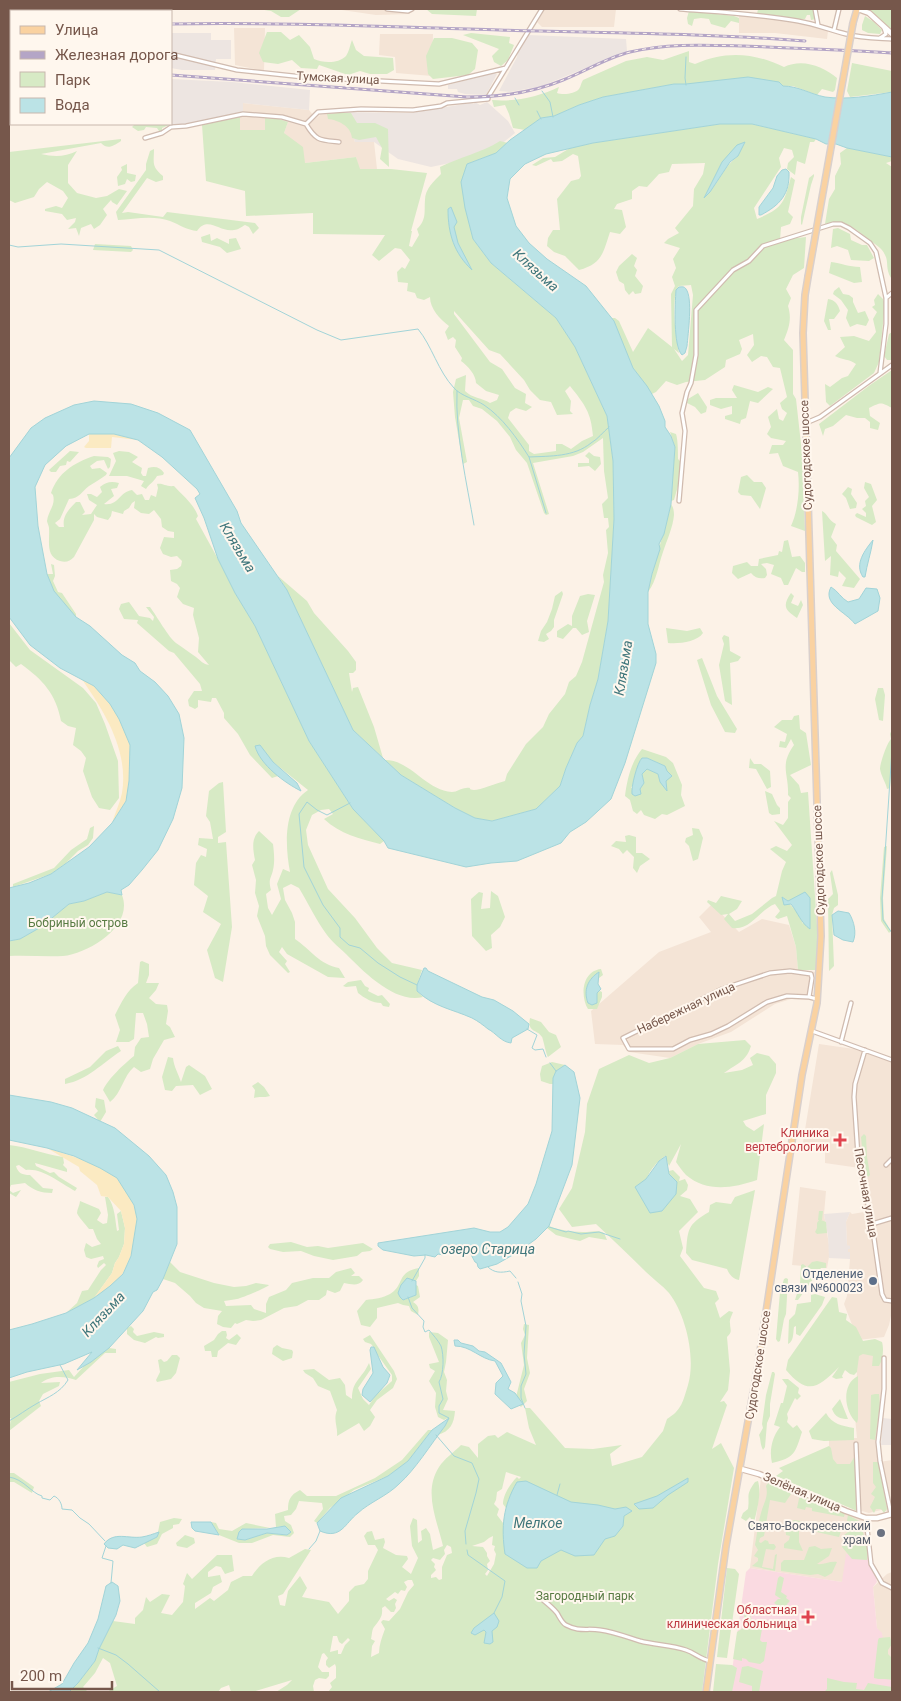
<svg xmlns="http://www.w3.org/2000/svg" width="901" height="1701" font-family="Roboto,sans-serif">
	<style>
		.residential { fill: #f4e4d6 }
		.industrial { fill: #ede5e1 }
		.medical { fill: #fadae1 }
		.green { fill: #d7eac5; fill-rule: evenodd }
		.sand { fill: #fbeac2 }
		.water { fill: #bbe3e6; stroke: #a2d4d8 }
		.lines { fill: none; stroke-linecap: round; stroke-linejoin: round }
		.stream { stroke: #a2d4d8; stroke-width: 1 }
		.street-casing { stroke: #d0bbaf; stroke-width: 5.5 }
		.secondary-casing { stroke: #d3bbad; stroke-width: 7 }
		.primary-casing { stroke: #d9d0cd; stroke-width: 8 }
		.street { stroke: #fff; stroke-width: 3 }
		.secondary { stroke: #fff; stroke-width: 4.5 }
		.primary { stroke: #fad2a1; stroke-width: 5 }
		.rail-casing { stroke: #b4a5c6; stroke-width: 3 }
		.rail { stroke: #fff7ee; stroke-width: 1; stroke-dasharray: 4; stroke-linecap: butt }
		.primary-bridge-casing { stroke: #d9d0cd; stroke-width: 8; stroke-linecap: butt }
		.primary-bridge { stroke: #fad2a1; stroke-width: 5 }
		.health-dot { fill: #e0444e; stroke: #fff7ee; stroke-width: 2 }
		.service-dot { fill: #5c6f8a; stroke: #fff7ee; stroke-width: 2 }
		.worship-dot { fill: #6b7280; stroke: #fff7ee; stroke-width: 2 }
		.labels { text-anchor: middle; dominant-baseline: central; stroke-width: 4; stroke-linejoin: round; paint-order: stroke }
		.street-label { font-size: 12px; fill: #76574b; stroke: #fff7ee }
		.park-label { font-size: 12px; fill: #587b43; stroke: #fff7ee }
		.health-label { font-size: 12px; fill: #be3a42; stroke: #fff7ee; text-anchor: end }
		.service-label { font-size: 12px; fill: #4e5e75; stroke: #fff7ee; text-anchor: end }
		.worship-label { font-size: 12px; fill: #5b616d; stroke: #fff7ee; text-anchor: end }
		.water-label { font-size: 14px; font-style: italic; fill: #3f767b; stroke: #fff7ee }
	</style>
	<rect width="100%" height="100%" fill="#fcf2e7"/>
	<path class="residential" d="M335 9H416L409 14 376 15Z
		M545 9H616L614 27H542L537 22Z
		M739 15 797 22 828 31 827 39 775 33H739Z
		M234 28H265L264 71 235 65Z
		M380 34H433L432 76 396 73 395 57 379 55Z
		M243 103 309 110 313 115 306 123 285 116 243 113Z
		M344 112 355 142H374L377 169H359L356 157 305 163 284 133 288 122 306 127 320 115Z
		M240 116 265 118V130H240Z
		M712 904 739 932 762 919 789 925 796 947 798 970 815 972 810 1000 791 999 775 1004 731 1032 698 1044 670 1058 629 1052 623 1045 595 1044 591 1011 659 952 711 932 699 917Z
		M819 1044 854 1049 892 1062V1311L889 1325 884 1337 858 1340 844 1304 847 1296 850 1259V1252H848L847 1246 846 1222 850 1212 852 1214 864 1212 860 1168 825 1163V1152L802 1148Z
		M800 1187 826 1191 824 1214 830 1251 827 1268 792 1265Z
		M858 1349H882V1392L877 1438 879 1462 892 1460V1510L888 1511 881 1510 869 1513 855 1509 829 1468V1438H857L855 1417Z
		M761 1478 865 1520 870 1557 842 1582 750 1568Z
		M892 1572V1681L890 1680 877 1628 873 1587 887 1574Z"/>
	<path class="industrial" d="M171 33H211V40H231V59H216L215 70H182L171 68Z
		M528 35 626 39 627 51 542 86 510 92 499 91 517 57 518 52Z
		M494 73 497 74 486 95 465 94 458 92 457 89H448V85Z
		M171 79 232 82 310 90 309 110 243 103V113L181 126 170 125 169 124H171Z
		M475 102 480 105 487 102 508 121 515 133 494 150 464 160 431 167 398 159 374 142H355L344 112 411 113 470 103 474 104Z
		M850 1212 846 1222 847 1245 850 1246V1249H848V1252H850V1259L829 1258 828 1236 824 1214Z
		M883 1418 892 1419V1445H881Z"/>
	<path class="medical" d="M846 1554 870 1557 877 1582 873 1587 877 1628 882 1633 890 1680 892 1681V1692H729L746 1572 750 1568 842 1582Z"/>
	<path class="green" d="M258 9H301L289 17H281L271 11Z
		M426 9H477L476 16 432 14Z
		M758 9 784 10 813 9 816 19 811 20 810 15H807L805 19H795L757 14Z
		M866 9H892V27L888 30Z
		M689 11 734 16 739 18V23L731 21 725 28 711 24 709 19 701 18 694 19 692 26 688 24 687 18Z
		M865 16 874 22 882 30 880 34 868 33 862 30V25Z
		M267 32H281L290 40 299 35 310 47 314 59C323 63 338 64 346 56 349 52 350 45 352 40L356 50 364 56 393 58 394 70 387 74H370L360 71 348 75 319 65 317 69 301 68 292 60 278 64 263 62 259 53Z
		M471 33 510 37 509 43 514 45 508 60 501 66 494 62 492 56 499 49 463 35Z
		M434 38H452L472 43 478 50 475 69 468 75 433 79 428 74 426 56Z
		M689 51V62L695 64C726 50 755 53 784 67 802 58 823 66 837 78L835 90 833 92 822 89 817 95 793 86 674 84 603 97 579 105 554 116 541 118 525 130 513 128 509 114 505 105 494 107 492 100C515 102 538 97 559 87L557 93C563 95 575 94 579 89 581 86 581 83 583 80L626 61 647 57 663 60Z
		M852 63 892 71V92L850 97 847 91Z
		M338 113H351L357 123H375L388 129 389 167 380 159 382 148 376 137 359 140 352 138C351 126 338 120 328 119L327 114Z
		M240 116V130H265V118L279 119 288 122 284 133 303 147 305 163 356 157 360 169H391L427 173 411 231H412L409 246 412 247 419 235 417 229C427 219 424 212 425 200 425 189 434 181 441 174L440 167C460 157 481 153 500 141L508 143 496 153 467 164 462 182 473 239 491 263 556 318 575 347 607 416 613 461 614 519 608 621 598 679 590 705 583 736 577 743 566 768 560 786 536 809 492 821 475 818 455 808 401 775 385 760C411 760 425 790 452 792 457 792 461 788 466 788 473 787 467 790 474 790 480 790 497 783 505 781L507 774 526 744 543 727 549 714 565 694 569 682 576 676 582 662 604 582 603 575 608 553 606 530 609 527 608 518H604L602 504 608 498 604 471 603 438 583 452 573 456 533 463 549 514 546 515 544 513 527 463 516 450 510 437 497 421 482 409 473 406 469 400H463L459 418 467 462 463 464 455 417 453 392 456 379 466 375 465 391C472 398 482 398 490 403L497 400 499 395 486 391 476 383C476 375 468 366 461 361L462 358 455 347 456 340 453 337 448 340 445 332 449 326C440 319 430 309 430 297L424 300 417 298 415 293 407 291 408 283 398 282 397 272 402 267 405 269 410 260 401 249 395 248 379 261 372 255 385 235 313 234V213L246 216 245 191 206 181 202 125ZM454 311 489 350 500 354 524 380 530 390 540 400 551 402 557 415 573 414 570 411 571 401 565 391 570 386C585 405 591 412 593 436L582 441 571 449 562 444H556V451L534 454 529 451V445L508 418 510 412 516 408 526 411 532 407 525 403 526 394 515 388 502 369 490 362 454 314Z
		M135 124H168L169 125 162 128V131H159L157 128 146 127 144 130 138 131 132 127Z
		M720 124H752L816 139 814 142H810L805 164 797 161 795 175 787 169 788 163 794 157 792 150 784 148 779 158 781 167 754 208 757 219C783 208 784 203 791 177L795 180 788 212 793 217 790 224 781 227 780 240 806 237 804 268 793 275 786 289 791 298 788 306C792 319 789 328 784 340L793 350V394L796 399 802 453 805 531 791 526C798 511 800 489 798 472L783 466 778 453 769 454 772 445H783L786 441 771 438 767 434 771 427 768 417 777 409 779 419 783 421 787 413 782 409 780 403 787 397 780 368 773 367 767 357 761 356 752 362 747 355 754 345 753 334 739 340 742 349 740 354 726 360 725 367 705 380 686 382 677 385 666 381 656 392 652 394 633 368 611 318H615L619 321 633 352 648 328 672 347 671 294 675 286 672 277 676 268 673 259 680 248 664 243 668 239 679 233 675 228 693 206 694 189 703 174 705 163 672 164 669 172 659 174 647 187 639 186 632 191V199L617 204 614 209 622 210 626 227 620 234 610 232C603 253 602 264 579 270L565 256 554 252 547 246 548 238 553 230H560L557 199 571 181 579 179 581 176 578 156 573 154 562 161 553 162 551 159 536 166 532 165 543 158 555 157 570 148 593 143ZM738 156C723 167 718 185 705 197L722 162ZM691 285 693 295 688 355 682 361 674 349 679 353C676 339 670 297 679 286Z
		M121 139V141C113 146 108 150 101 143L41 154C54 157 65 157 77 151L68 165V183L77 193 96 198 107 196 119 189 127 191 117 205 112 202 111 200 103 209 107 215 100 225 94 229 91 224 81 228 79 236 76 228 68 229 75 222 76 218 67 220 62 214 45 211V209L56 206 62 208 68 198 63 191 47 182 39 189 34 197 15 203 9 200V152Z
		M847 148 892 157V161L886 163 892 167V277L891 278C885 268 889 262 885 255 882 248 877 246 871 241 854 228 847 220 825 224L829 199 835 189V176L841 164 840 153Z
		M154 149C154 163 151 166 163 176V180L156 182 147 178 122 213 128 212 163 217 167 212 255 223 259 228 253 234 249 227 245 225C241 227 238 230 234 230 220 233 208 215 197 231 187 230 180 225 170 221 154 215 134 219 118 220L116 212 146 170V164L150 151Z
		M127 164V173L136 175 135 181 131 182 127 179 125 184 118 186 117 177 122 170 121 167Z
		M814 174V176L811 185 802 225 801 224V217L809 178Z
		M838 228 850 234 851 240 862 245H867L874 258 869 261 851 260 848 250 837 246 831 248 833 229Z
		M210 234 211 241 217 238 229 244V239L236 238 241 249 227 253 220 247 202 242 201 237Z
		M95 244 131 246 133 250 131 252 93 250Z
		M632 254 637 258 634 266 637 270 635 276 643 286 641 293 635 294 633 291 629 295 625 290 624 284 619 281 616 272 619 266Z
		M831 262C841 263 849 267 860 267L862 282 854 283 829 273Z
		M839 287 843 294 849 295 853 298V302L858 313 865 311 869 320 866 326 857 324 850 327 846 318 848 310 841 300 833 294 834 291Z
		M878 294 883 299 885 304 879 362 874 373 830 406 826 402 825 384 830 387 842 378 848 376 856 364C850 359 842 360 835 356L845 347 840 337 854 336 869 341 876 332 873 319 877 312 872 307 875 305 874 300Z
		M828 299C835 300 838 304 840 311L834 319H829L831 330H828L824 321Z
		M892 332V360H887L884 356 889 334Z
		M892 370V408C881 402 881 402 869 408L870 416 880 423 878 430 870 428V422L865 418H857L846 415 833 426 825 429 823 436 819 424 870 385Z
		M734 385 758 392 768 387 773 389 758 403 750 401 746 418 741 420 740 424 725 419V416L732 414V406L721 409 710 405V400L716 398H737L732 390Z
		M698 393 707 407 706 412 701 414 695 407 687 403 688 399Z
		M670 432 676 434C678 440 678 452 678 459L681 462 678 486 674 500 671 501 675 447Z
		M70 451 79 452 70 462 67 461 66 465 60 466 56 472H51L49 470Z
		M119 451 129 452 138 457 132 462 142 468 141 473 143 476H146L148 468C155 466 160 467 164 473L163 475 157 476C154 482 149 484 146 489L141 486 144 481 127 476H109L116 461 113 453Z
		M589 452 594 456 600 457 601 464 595 471 589 466 578 467V463H589V459L585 456Z
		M94 456 108 457 111 459 110 467 108 469 104 460 97 461 90 466 92 469 100 468 107 473 106 475C101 479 95 482 89 486 81 492 80 498 69 499L60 519 55 523 59 527H64C62 516 69 509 76 502H80L85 512 82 515 91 514 97 505 89 500 87 494H91L97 497 102 492 100 487C106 482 111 481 119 483L117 488 111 489 114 496 104 504C119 506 119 492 132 490L137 495 142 494 145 500H149L151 495 156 497 158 488 157 484C163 483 166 487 174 486 183 496 193 503 198 516L196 519 218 559 235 593 255 626 309 741 353 809 384 841 380 844C360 839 340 834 324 819L333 814 329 809 321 810 312 815 306 830 308 845 328 889 355 918 377 948 392 963 422 970 417 985V991L423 997C395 1004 364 972 346 954 340 948 332 942 327 935 316 920 308 903 299 888L291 884 283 888 285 900 292 913 295 922V939C310 949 320 965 339 968L345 978 328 977 287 954 282 947 279 952 287 961 285 964 290 972 288 973 270 955 266 946 265 936 257 916 259 906 255 893 256 880 252 865 255 860C253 849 251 839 259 831L273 844C274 853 275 861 273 870 271 879 268 879 271 890L266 894 268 908 272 915 281 899 277 884 283 869 290 872C285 845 283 807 308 790L273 762 260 746 270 768 278 776 272 778 250 755 238 734 224 718V713L216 698H212L211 702 198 700V707L195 709 189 706 188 700 194 691H202L200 684 174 653 169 651 137 623 138 620 124 619 119 609 121 604 129 602 139 616 150 618 153 621 154 617 146 607H150C156 615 169 638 176 643 183 648 189 652 196 657 201 661 203 664 209 665L198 652 199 638 193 615 194 608 183 604 177 597 180 588 177 584 171 581 170 570 177 569 181 566 182 561 177 556 171 557 163 554 160 548 164 537 174 538V532L168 531 162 527 161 519 154 510 149 514 141 513 134 508 135 501 132 503 129 508 124 511 123 514 112 511 111 516 108 520 97 517 94 514V520L74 557C70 561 66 563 60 561 45 556 50 541 49 528 49 526 47 522 47 521 48 511 56 505 53 495L51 493C58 473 73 463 94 456Z
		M747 475 754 482H762L766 488 760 509 751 496 741 495 738 492 741 477Z
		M865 482 871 484 877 500 872 506 876 522 872 525 856 517 855 515 857 513 866 517V513L862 509 866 506 865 501 869 497 864 488Z
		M848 487 852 489 851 494 857 503 856 508 850 509 846 498 842 494Z
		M671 504C673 507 674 510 674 515 673 527 667 540 663 552 658 566 657 580 648 592 654 562 664 534 671 504Z
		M822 511C828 514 828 520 836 524L831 537 837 545 836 551 860 579 854 588 842 586 846 578 839 571 838 577 830 575 831 556 825 561Z
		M788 540 792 557 800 556 805 563V572H802L796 568 788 585H784L781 578 771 574 774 565 767 563 761 564 766 569 767 575 765 578C760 579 755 578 751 573L738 579 732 573 733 566 747 562 751 566H758L759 559 778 555 779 551 782 552 784 541Z
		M51 564 54 565 55 576 53 581 58 592 62 593 76 614V617L54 592 47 574H53Z
		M278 576 307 601 314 613 348 651 356 662V670L353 673H349L352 692 353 688 358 687 374 727 383 758 353 730 287 590Z
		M562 591 563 594 554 620V627L551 631 546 634 549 639 544 642 538 641 541 631 547 622 552 609 555 596Z
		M791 593 794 596 791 603 798 606 801 600 803 605 797 618C785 610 782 606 791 593Z
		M588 594 595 595 587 621 589 632 582 635 576 628H573L563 639 557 637V631L568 624 572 626V616L580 596Z
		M9 623 30 650 83 688 96 703 105 724 118 761 119 798 110 810 99 808 92 797 83 771 86 758 81 751 73 745 76 728 68 726 61 721C56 694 43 680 21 664L16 667 9 660Z
		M666 628 687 631 700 628 703 633C697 642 679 644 668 643Z
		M724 635 729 637 730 651 741 657 738 661 730 663 732 705 725 701 719 665 724 644 722 638Z
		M702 658 717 696 737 729 735 733 725 732 711 705 697 660Z
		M878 688H883L885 695 883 721 879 720 875 699Z
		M799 715 800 729 806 733 811 765 790 775 799 785 801 793 808 792 818 941 817 970H798L796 947 787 916 778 919 775 917 780 911 775 904C759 910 751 931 732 928L724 919 728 914 721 915 707 902 708 900 716 903 721 896 742 901 737 909 729 914 735 921 752 914 772 898 776 896 782 871 786 862 770 849 776 846 787 851 792 845 774 821 783 825 788 818V802L791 798 788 795C789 773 779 766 794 745L791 739 786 748 779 747 780 741 785 742 787 734 774 727 782 720H792L794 716ZM805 893 803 924 799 914 783 897 788 901Z
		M892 729V766L890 788 887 789C886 783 881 776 880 769 880 763 887 743 891 739L890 734Z
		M642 749 666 757 673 763 682 785 681 795 685 806 667 815 662 814 655 819 644 815 641 810 637 814 633 811 630 800 625 796C627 780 631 762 642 749ZM647 758 665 766 667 771 666 781 660 782 658 774 647 769 642 774 644 783 640 789 631 788Z
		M750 758 754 764H761L770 771 771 787 767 789 756 769 749 768Z
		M223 782 226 832 218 837V843L226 842 232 927 223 982 215 978 207 950 221 924 203 912 208 896 194 885 196 863 201 855 206 857 207 849 198 845 199 838 213 839 210 822 206 816 209 791 219 783Z
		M765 791 772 794 777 805 780 808V814L772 815 769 813Z
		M94 826 93 838 88 845 78 851 66 863 51 874 13 887V884L54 868 71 850 87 839 90 828Z
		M692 828 699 829 703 838 698 859 693 861 689 846 685 842 686 838 693 835Z
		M629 835 636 837V853H642L650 859 640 866 637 873 633 868 634 857 627 850 623 854 619 849 611 846 616 841 626 842 625 836Z
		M887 846 883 898 884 919 891 931 889 933 881 921 880 898 884 847Z
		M832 870 838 895V905L834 908 832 915 834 966 829 971 828 899 833 894 830 873Z
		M491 891 498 896 505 917 500 927 491 935 492 948 486 951 472 936 471 899 479 892 483 893 481 909 490 908Z
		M107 892 122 895C134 926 89 953 63 956 45 957 27 955 9 956V941L20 939 41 927 69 904 84 901Z
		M142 961 149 964V975L146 983H159L156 990 149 998 156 1004 167 1005 168 1011 166 1024 170 1027 175 1037 164 1040 153 1059 150 1069 141 1072 134 1067C123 1076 122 1093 110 1102L103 1090C108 1079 124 1064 134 1056L135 1047 141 1038 149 1037 147 1024 143 1013H136L134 1039 129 1042H116L120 1030 115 1015C121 1003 127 990 138 983L140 962Z
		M601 969 603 975 599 978V973L596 1003 597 993 600 991 602 992V997L597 1009H588C580 996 582 971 601 969Z
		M361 980 365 986 369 988 368 991 378 996 382 995 390 1004 389 1007 383 1006 381 1003C373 1003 364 998 358 993L356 986 346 987 343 986 348 982Z
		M530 1018 541 1022 549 1032 556 1035 561 1047 548 1057C546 1054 543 1038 542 1037 537 1029 527 1033 530 1018Z
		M745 1040 751 1046C746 1062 736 1064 724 1073L742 1070 753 1065 750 1058 757 1053 769 1056 776 1064V1073L766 1095V1114L743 1121 746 1126 754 1131 764 1124 757 1180C733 1188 707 1193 686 1175 682 1171 679 1166 676 1162L681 1144 669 1166 665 1156C645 1171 639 1190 650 1212L662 1211 671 1198 669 1171 673 1170 680 1177 679 1181 685 1179 688 1185 687 1190 680 1196 690 1199 698 1212 679 1231 683 1248 680 1256 704 1288 716 1291 719 1299 715 1303 720 1318 729 1311 733 1312C732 1315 729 1320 730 1323 730 1330 733 1331 727 1337L730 1371 728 1390 720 1402 724 1401 727 1405 712 1449 721 1443 734 1468 718 1564 702 1692H328L332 1687 330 1683 336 1678V1667L335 1664 329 1668 326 1665V1661L328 1658 324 1653 322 1654 318 1667 322 1672H329V1676L326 1679 319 1678 315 1680 313 1686 314 1692H276L287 1685 292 1680 252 1692H231L229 1685 221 1688 218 1692H107L117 1686 110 1663 103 1658 95 1673 83 1687 88 1692H69L78 1683 95 1661 99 1649 113 1621 135 1624V1618L143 1610 146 1597 150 1602 162 1594 170 1595 161 1613 172 1615 183 1602 185 1586 183 1584 187 1573 192 1579 217 1555H232L234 1571 225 1574 221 1567 216 1566 208 1572V1577L220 1575 222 1582 213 1587 211 1593 195 1603V1609L210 1598 214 1601 228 1590 231 1582 243 1576H252C260 1563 273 1553 289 1558L305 1549 311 1550 283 1594 278 1596 280 1605 285 1606 288 1591 300 1576 307 1588 302 1597 329 1602 338 1614 349 1601V1592L355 1586 364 1584 368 1579V1571L378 1550 375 1545H368L364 1536 367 1532 372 1531 375 1540 384 1538 385 1542 383 1548 396 1555 407 1556 408 1559 402 1567 411 1574 418 1558 412 1546 410 1526 413 1518 417 1520 418 1543 422 1540 421 1531 426 1528 430 1534 433 1550 443 1546C437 1520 423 1492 439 1467 444 1459 454 1452 461 1445L469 1447 478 1458V1444L488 1436 495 1435 498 1438 507 1432 536 1445 529 1428 525 1408H530L565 1448 593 1449 622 1445 610 1454 612 1466 642 1457 663 1431 667 1419C682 1410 683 1401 688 1385 696 1358 686 1315 669 1293 662 1285 653 1279 646 1272 630 1256 613 1240 596 1224L572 1227 559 1209 572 1188 585 1132 587 1104 599 1069 629 1055 649 1063 670 1058 698 1044ZM506 1472 521 1477 519 1479 517 1477C510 1484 503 1495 503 1504L506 1508 503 1523 497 1515 499 1509 494 1504 496 1500 497 1492 502 1489ZM493 1536 492 1545 495 1546 494 1550 496 1554 494 1564 487 1576 485 1574 488 1570 487 1564 490 1561 487 1556V1553L483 1547 472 1546 484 1542 489 1538ZM447 1545 451 1547 452 1553 447 1555 442 1567V1579L439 1580 436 1577 431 1578V1575L436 1570 434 1567 435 1564 431 1560 433 1558 440 1560 445 1554 444 1550ZM408 1580H412L414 1585 408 1592 400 1609 389 1621 383 1620 381 1622 385 1629C382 1637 379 1645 379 1653L371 1657 372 1646 375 1641 371 1639C372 1635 372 1629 374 1627 379 1620 383 1617 382 1608L385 1606 391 1612H394L396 1608 395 1604 397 1600 394 1598 389 1601 386 1599 395 1592 398 1594 401 1590 405 1591 407 1587 404 1582ZM333 1636H337L339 1642 342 1644 348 1638 350 1640 345 1645 341 1654H338V1650L330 1652Z
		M118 1046 121 1051C102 1063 88 1080 65 1084V1079L90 1067 106 1051Z
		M168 1057 173 1058C174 1067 178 1073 181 1082L186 1067 189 1065 205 1076 212 1089 200 1095 193 1085 176 1086 172 1091 165 1090 162 1077Z
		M552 1062 565 1065 556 1071 553 1084H550L541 1081 540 1074 542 1066Z
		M258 1082 264 1087 270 1096C264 1098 259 1096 254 1098L255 1090 252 1086Z
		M96 1098 104 1100 106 1112 100 1122 94 1115 98 1111 95 1107Z
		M864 1134 866 1136 867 1157 870 1175 868 1177 867 1176 863 1158 861 1137Z
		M9 1145C28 1147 44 1154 63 1157L64 1163 63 1165 67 1169V1172L35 1163 36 1166 50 1173 54 1172 59 1177 77 1188 75 1191C60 1183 43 1168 26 1170L19 1165 16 1166C18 1173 22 1175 30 1175L43 1188 53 1189 52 1193C41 1193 33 1190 25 1183L11 1185 9 1190 13 1193 21 1190 16 1197 9 1193Z
		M755 1190 739 1280C733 1279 729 1274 727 1269L692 1260 686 1253C688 1229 687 1225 709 1212L710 1205 716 1202 731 1204 735 1197Z
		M105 1197H108C115 1207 115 1219 117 1231L119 1230 117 1214 121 1211 125 1228 124 1244 119 1257 115 1263 112 1273 94 1298 66 1313 77 1303 82 1291 88 1290 101 1270 106 1265 104 1263 98 1268 97 1266 99 1261 104 1259 103 1256 91 1259 86 1257 84 1250 86 1243 92 1247 101 1244 97 1239 93 1229H89C86 1225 77 1215 77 1213 77 1209 80 1205 80 1201L99 1209 101 1213 97 1220 103 1224 107 1223 108 1215Z
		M819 1211H823L822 1220H821L826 1222 827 1233 817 1234 815 1232 817 1228V1223L819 1220H818Z
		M549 1226C561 1231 575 1232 587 1232 594 1232 597 1230 604 1233L607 1240 589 1237 580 1241 571 1239 556 1235 547 1228Z
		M291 1242 307 1247 318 1246 328 1248 363 1243 373 1249 370 1251 362 1252 357 1256 333 1260 314 1256 301 1251 283 1252 270 1249 268 1247 270 1244Z
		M817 1261 826 1263V1268H821L798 1300H795L800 1284 801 1265 803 1264 807 1267 812 1262Z
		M170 1262 180 1272 214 1283 234 1287 246 1286 256 1283 269 1285C266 1288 242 1298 237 1299 233 1300 229 1300 224 1301L226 1306 251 1305 254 1309 266 1313V1304L269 1297 286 1290 292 1283 313 1278H329L336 1272 351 1268 355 1273 351 1276H359L363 1280C358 1287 351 1284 344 1283L340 1291 335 1293 327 1290 326 1295 319 1300H308L297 1306 284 1308 261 1320 253 1321 246 1320 237 1324 235 1323 231 1328 223 1327 217 1324 218 1316 222 1311 204 1308 196 1303 190 1296 175 1283 163 1279Z
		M419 1268V1276L416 1281 407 1279 400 1297 404 1300 416 1295V1285L418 1286 420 1297 413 1302C419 1306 419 1309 418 1315L411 1311 409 1306 403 1305 398 1303 377 1308V1318L370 1327 361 1325 357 1311 366 1300C374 1299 383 1298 390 1294 405 1285 396 1272 419 1268Z
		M786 1278 788 1279 786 1314 784 1319 780 1341 778 1342 776 1339 780 1292 784 1279Z
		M815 1294 825 1297 822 1305 800 1336 796 1334V1326L794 1327C793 1333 794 1341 788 1344L789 1320 795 1314 797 1304 811 1302V1295Z
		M832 1297 837 1298 839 1312 847 1314 846 1320 856 1327 863 1341 875 1339 882 1342C884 1349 883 1360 879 1366H872L873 1356 863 1354 859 1356 857 1372 854 1375 850 1374 845 1370 842 1376 843 1378 836 1379 832 1377 839 1367C818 1388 808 1396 786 1370L788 1360Z
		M524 1324 529 1325 527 1358 530 1373 524 1389 527 1401 521 1407 515 1401 524 1365 521 1343 525 1335 523 1329Z
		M131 1326 134 1329 133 1332 137 1336 154 1332 164 1334V1337L158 1338 156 1337 145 1343 134 1340 127 1334V1328Z
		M222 1331H226L227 1335 226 1338 229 1340 237 1334 241 1338 236 1345 228 1343 218 1351 217 1357H212L211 1351H205L204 1346 214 1340 218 1334Z
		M429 1332 438 1333 448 1340 446 1362 444 1372 447 1380 446 1391 448 1399 443 1410 455 1411C454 1424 450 1431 438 1435L445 1426 448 1418 444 1420 438 1417 435 1407 436 1393 429 1381 435 1371 430 1368 429 1364 439 1362 429 1337Z
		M370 1335 394 1371 397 1379 393 1388 377 1400 370 1410 375 1417 370 1426 364 1431 359 1423 337 1436C338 1426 333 1421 337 1410L330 1391 318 1386 313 1378 305 1373 303 1370 314 1369 329 1380 340 1378 345 1385 346 1395 352 1399C352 1380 362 1379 369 1363L371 1369 358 1388 363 1399 369 1405 375 1396 392 1381V1375L377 1354 375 1349 371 1344 365 1342 363 1339Z
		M277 1345 282 1348 292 1350 293 1352 292 1358 283 1361 272 1354 273 1348Z
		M109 1348 116 1349V1353H105L76 1380C64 1376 51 1375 41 1383L60 1382 59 1386 43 1394 39 1401 41 1406 9 1431 11 1418H9V1382L40 1374 69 1370 74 1377 84 1366Z
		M172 1355H177L180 1358 176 1373 171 1379 157 1382 156 1380 160 1372 158 1360 161 1359 164 1362 167 1361Z
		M772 1372H774L775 1374 770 1404V1416L767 1423 765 1447 763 1450C760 1444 761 1440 759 1435L763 1428 762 1424 766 1395Z
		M858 1376V1419L857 1423C844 1412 841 1384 858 1376Z
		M782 1379H788L799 1388 798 1393 801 1396 797 1400 795 1398 787 1414 788 1418 787 1422 793 1428 797 1425 802 1432C795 1453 795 1458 772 1463 769 1451 772 1437 780 1427L774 1425 781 1403H783L787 1386Z
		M875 1394H879L880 1405 875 1440 870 1439 871 1395Z
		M840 1399 848 1419C840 1419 835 1417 832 1409Z
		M826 1413C832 1424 842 1426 854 1428V1440L824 1441 812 1439 809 1431Z
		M428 1430H432L408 1461 388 1476 354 1490 330 1508 317 1523 314 1521 323 1509 322 1503 299 1501 296 1509 291 1515 284 1516 285 1521 291 1525 294 1533 290 1537 273 1535 252 1543H239L219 1535 211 1522 216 1523 219 1529 232 1531 246 1523 270 1528 242 1529 237 1539 245 1540 267 1533 287 1535 285 1526 276 1527 275 1514 288 1510C288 1500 290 1495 300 1490L307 1496H336L375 1478 402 1460Z
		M829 1446 831 1448 833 1459 837 1464H850L855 1456 857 1511 776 1476 783 1471 779 1468Z
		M873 1462H878L879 1466 887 1509 884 1513 881 1509H876L874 1513 870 1507 875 1497 871 1494 876 1487 873 1483Z
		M14 1473 34 1487 32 1493 14 1482H9V1473Z
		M758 1481C762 1495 756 1513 753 1527L750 1528 749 1524 752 1521 750 1517 746 1521 741 1518 743 1513 748 1509C750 1495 745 1496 755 1482Z
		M768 1483 790 1491 791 1494 785 1503 770 1500 764 1536 760 1538 759 1542 761 1543 765 1540 768 1541 769 1544H774L776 1547 774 1550 766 1549 762 1567 773 1569 775 1555 777 1554 775 1571 752 1566 758 1561V1558L754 1556 758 1550 755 1545C757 1535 758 1523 761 1513 763 1504 769 1497 766 1486Z
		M800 1494 845 1513 844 1517 812 1511V1508L806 1507 805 1510 797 1508Z
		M848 1515 861 1522C862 1535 870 1547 867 1560L852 1559 842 1547 844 1535 848 1532 846 1526Z
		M174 1518 182 1519 179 1524 173 1525V1528L162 1534 157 1544 147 1547 144 1543 157 1537 160 1522Z
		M794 1520 839 1527 841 1531 839 1537 812 1531 807 1527 799 1529V1542L803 1551 784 1548V1544L789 1540 790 1536 786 1535 785 1522H791Z
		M185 1535 194 1538 195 1543 187 1548 177 1546 176 1543Z
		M815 1546 821 1549 832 1548 829 1556 817 1564C824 1565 829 1561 837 1562L832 1573 825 1577 818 1574 810 1575 781 1571V1563L784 1560H804L809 1547Z
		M727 1568 735 1569 739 1574 727 1658 717 1657Z
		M780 1576 784 1578 781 1592 787 1596 786 1598 790 1601 787 1604 789 1609 799 1605 790 1614 786 1615 774 1612 776 1609 781 1608 774 1603 778 1599H781L775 1595 778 1578Z
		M745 1609 750 1613 753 1626 762 1629 760 1640 762 1642H767L764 1661 760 1664 749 1662 746 1659 742 1658V1661L733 1659 737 1632 743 1628Z
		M890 1637 892 1644 888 1650V1654L892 1658V1680C885 1678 880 1680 874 1678V1675L878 1640 879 1638Z
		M716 1664 732 1665 737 1668 732 1692H713Z
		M748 1666 763 1671 759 1692H752V1686L739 1682 742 1667Z
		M827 1678 844 1682 857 1683 856 1689 864 1690 868 1683 892 1687V1692H824L827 1689Z"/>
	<path class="sand" d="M89 434H114L138 440 112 437 111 448H86L84 447 89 441Z
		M81 678 94 686 110 704 119 719 131 745 129 781 126 801 112 823C115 813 120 803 122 793 129 750 104 711 81 678Z
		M47 1148C66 1154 103 1165 117 1178 125 1186 137 1207 137 1219 138 1233 131 1261 123 1273 116 1284 104 1291 94 1298L112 1273 115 1263 119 1257 124 1244 125 1228 121 1211 108 1197 101 1196 97 1185 80 1171 79 1167Z"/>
	<path class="water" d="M748 77 779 82 783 86C798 86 810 94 825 97 846 100 871 96 892 92V157L847 148 836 144H826L816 139 752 124H720L593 143 546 154 525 164 510 179 507 198 516 226 529 243 547 259 586 286 614 321 633 368 647 386 659 406 665 421V427L671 436 675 447 671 504 664 534 659 544 660 549 652 574 648 592V624L656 654V663L625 763 611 799 586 822 570 832 561 843 517 861 491 863 466 867 388 848 384 841 353 809 309 741 255 626 235 593 218 559 204 518 195 498 200 494 197 489 162 457 138 440 114 434H89L66 446 45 465 35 487 38 526 47 574 54 591 76 617 90 626 122 655 135 663 140 671 155 682 168 696 179 714 184 738 182 788 173 819 158 850 142 870 129 885 121 890 122 895 107 892 84 901 69 904 41 927 20 939 9 941V888L29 883 51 874 89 847 112 823 126 801 129 781 130 745 119 719 110 704 94 686 60 668 30 645 9 617V458L31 428 45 418 74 405 94 401 131 404 158 413 190 430 237 511 241 523 287 590 353 730 401 775 455 808 475 818 492 821 536 809 560 786 566 768 577 743 583 736 590 705 598 679 608 621 614 519 613 461 607 416 575 347 556 318 491 263 473 239 465 208 461 182 467 164 496 153 510 140 541 118 554 116 579 105 603 97 674 84H686Z
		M745 142 738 156 730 162 710 192 704 198 722 162 737 145Z
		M786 169 789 172C790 194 780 205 761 215H759V207L773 188 777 176 782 170Z
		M451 207 457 222 454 227 458 243 472 270C454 253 448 234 448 209Z
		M679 287C682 287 684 286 686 289 693 298 688 334 687 346L685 353 682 355C673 346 675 304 676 290Z
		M873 540C871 553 867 564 865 577H863C854 564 865 550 873 540Z
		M831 587C838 591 841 598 848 602L859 599 866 588 877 589 880 598 878 611 855 624C845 611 822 604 831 587Z
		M260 745 273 762 297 783 301 791C285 783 260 765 255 746Z
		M642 758H647L665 766 667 771 672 776 666 781 667 791 660 782 658 774 647 769 642 774 644 783 640 789 641 794 635 796 632 794C631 787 637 763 642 758Z
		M805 892 810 898V929C801 923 798 913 791 904L784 905 782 897 788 901Z
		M838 911 849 913C854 921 857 933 853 942L843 940 834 935 832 915Z
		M424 968H426L428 971 482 997 494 1000 513 1011 529 1024 528 1029 512 1038 511 1043C501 1042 496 1033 488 1029 483 1025 478 1021 472 1018 452 1009 434 1007 417 991V985Z
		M599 972 598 984 601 989 597 993V1003L592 1005 588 1003C583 990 588 979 599 972Z
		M565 1065 574 1072 580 1098 572 1165 549 1226 536 1239 518 1252 497 1264 480 1269 478 1267 477 1263 475 1262 468 1249 464 1250 460 1254 452 1252 443 1255 438 1254 435 1257 426 1255 414 1256 383 1250 378 1246V1243L474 1228 490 1232H500L508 1227 528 1204 536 1184 552 1131 553 1078 556 1071Z
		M9 1095 51 1102 72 1108 115 1128 149 1156 166 1175 173 1192 177 1207V1244L163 1279 157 1290 153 1292 143 1311 109 1348 91 1362 77 1370 92 1352 64 1364 27 1372 9 1378V1330L32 1324 66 1313 94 1298 110 1286 123 1274 131 1256 137 1219 134 1205 117 1178 100 1168 74 1156 47 1148 9 1140Z
		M666 1156 669 1174 677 1182 676 1194 662 1211 650 1213 635 1187 646 1179 659 1161Z
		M407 1278 416 1281V1295L403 1300 400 1297 398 1293 401 1285Z
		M454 1340H458L461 1343 473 1346 479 1351 485 1352 501 1363 511 1382 508 1389 515 1393 523 1404 511 1409 495 1394 496 1383 503 1376 495 1361C480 1359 471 1346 455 1346Z
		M371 1347H374L383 1367 390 1375 387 1383 370 1402 362 1395 363 1389 373 1373 370 1350Z
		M449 1418 445 1426C431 1444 415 1470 399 1484 387 1496 370 1502 358 1513 345 1523 341 1540 320 1531L317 1523 341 1498 388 1476 408 1461 432 1430Z
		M688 1478V1482L668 1495 653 1508 639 1509 634 1504 657 1496Z
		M526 1481 571 1502 598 1505 615 1509 626 1507 632 1511 624 1516 623 1526 615 1536 605 1539 594 1555 575 1556 561 1550 541 1561 537 1568H527L505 1554C501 1527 503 1506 517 1482Z
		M191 1522H211L219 1535 195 1531 192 1528Z
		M285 1526 291 1532 287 1535 267 1533 245 1540 237 1539 239 1532 242 1529H267Z
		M159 1532 157 1537 135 1548 123 1545 117 1549 108 1548 104 1544C114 1531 128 1539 142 1537 148 1536 153 1534 159 1532Z
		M112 1582 118 1586 120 1601 116 1615 99 1649 95 1661 78 1683 69 1692H48L62 1684 74 1663 88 1643 98 1619 106 1586Z
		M494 1613 499 1621 497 1627 492 1631 493 1642 490 1644 484 1643 486 1632 484 1630 475 1635 471 1633 474 1628Z"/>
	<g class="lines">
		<path class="stream" d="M686 85 685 78 686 57
			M542 91 550 102 553 117
			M515 98 519 105
			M537 111 541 119
			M9 245 18 247 61 244 159 250 317 330 341 340 418 329C432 346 438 371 454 388 461 396 475 399 484 405 502 417 517 438 529 457 550 456 574 457 591 443 598 439 603 432 609 427
			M457 391C455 433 467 484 474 525
			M529 457 546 513
			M892 750 882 899 883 920 892 933
			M350 803 327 815 317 810 307 802 299 814 304 867 323 905 340 928V937L349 945 360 948 378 963 400 977 417 985
			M527 1029 537 1035 532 1048 535 1050 543 1049 546 1057
			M550 1063 556 1071
			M549 1227 566 1232 568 1231 581 1234 599 1232 620 1239
			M488 1267C494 1273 501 1273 510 1271L516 1278
			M412 1281 425 1258V1255
			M518 1282 522 1294 521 1301 526 1326 524 1354 526 1374 521 1386V1398L525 1408
			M408 1297 412 1308 424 1321 423 1327 425 1332 429 1330C433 1335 438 1340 441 1346 444 1355 444 1374 439 1382L443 1399 439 1406V1413L449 1418 448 1419
			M9 1421C18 1416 27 1409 36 1404 48 1397 60 1393 68 1380L60 1365
			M436 1435 454 1456 472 1463 479 1479 476 1493 465 1531 466 1544
			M9 1477C24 1479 31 1493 42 1496V1498L50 1500 54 1496C59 1498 62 1504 62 1509L72 1510 80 1518 89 1524 105 1541
			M557 1495 560 1484
			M106 1546 102 1558 113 1561 111 1583
			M309 1549 316 1541 320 1531
			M467 1550 468 1555 505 1581 502 1597 494 1613
			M98 1648 116 1655 128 1664 160 1692"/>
		<defs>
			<path id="street" d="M387 9 408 11 412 9
				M680 9C719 12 759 14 798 21 815 24 830 30 846 34 861 38 877 38 892 39
				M815 9 818 25
				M834 30 839 9
				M880 38 886 34 884 28
				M171 54 237 70 303 77 439 84 506 68
				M306 124C316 141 320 140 339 142
				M145 138 162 133 171 127 186 126 243 114 282 117 306 124 318 112 361 109 413 110 441 106 447 103 488 99V97L542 9
				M886 298 892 293
				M806 423 820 417 892 365
				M679 501 685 431 682 413 687 392 691 383 696 355V310L733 270 749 261 763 246 833 224H841L849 228 870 243 876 252 886 298V324L880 373
				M809 997 812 978 811 974 790 971 770 973 722 989 623 1038 629 1049H673L690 1040 711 1034 728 1026 767 1002 787 996 809 997 817 999
				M812 1031 892 1060
				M841 1042 851 1003
				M865 1050 855 1084 854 1097 858 1156 872 1224 882 1294 885 1300 892 1301
				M886 1165 892 1159
				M872 1224 892 1218
				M884 1358V1389L878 1442 880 1461 891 1514
				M856 1444 859 1515
				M866 1518 871 1564 882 1583 892 1588
				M543 1600C548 1604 553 1608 557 1613 560 1618 562 1623 566 1625 579 1632 587 1628 600 1630 614 1632 627 1637 640 1641 655 1645 671 1645 686 1650 695 1653 700 1659 710 1661"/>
			<path id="secondary" d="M858 9 869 13 892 34
				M741 1469 759 1474 846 1511 866 1518H877L892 1514"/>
			<path id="primary" d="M853 23 857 9
				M706 1692 726 1546 758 1365 802 1075 817 1003 821 936 803 333 805 295 808 277"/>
		</defs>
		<use href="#street" class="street-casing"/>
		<use href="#secondary" class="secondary-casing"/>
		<use href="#primary" class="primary-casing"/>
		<use href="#street" class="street"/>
		<use href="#secondary" class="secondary"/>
		<use href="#primary" class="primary"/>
		<defs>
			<path id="rail" d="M171 24C281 22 390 27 500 30 601 33 703 33 805 41
				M9 35H11
				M9 73H11
				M171 75 467 97C500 97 532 93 563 80 586 71 606 58 630 52 667 43 706 45 744 46 793 48 843 50 892 53
				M9 103 11 101"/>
		</defs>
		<use href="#rail" class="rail-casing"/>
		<use href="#rail" class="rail"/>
		<defs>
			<path id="primary-bridge" d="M808 277 853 23"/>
		</defs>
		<use href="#primary-bridge" class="primary-bridge-casing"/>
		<use href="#primary-bridge" class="primary-bridge"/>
	</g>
	<g class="health-dot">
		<path d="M837.5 1132.5h5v5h5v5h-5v5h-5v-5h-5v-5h5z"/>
		<path d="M805.5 1609.5h5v5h5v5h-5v5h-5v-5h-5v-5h5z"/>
	</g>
	<circle class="service-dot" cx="873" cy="1281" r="5"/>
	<circle class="worship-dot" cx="881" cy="1533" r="5"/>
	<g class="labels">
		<g class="street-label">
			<text transform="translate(338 78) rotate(3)">Тумская улица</text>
			<text transform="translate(806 455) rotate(-92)">Судогодское шоссе</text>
			<text transform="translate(819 860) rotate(-92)">Судогодское шоссе</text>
			<text transform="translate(686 1008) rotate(-25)">Набережная улица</text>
			<text transform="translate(866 1193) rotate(80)">Песочная улица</text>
			<text transform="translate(758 1365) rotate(-81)">Судогодское шоссе</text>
			<text transform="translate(802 1492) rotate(23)">Зелёная улица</text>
		</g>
		<g class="park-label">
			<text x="78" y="923">Бобриный остров</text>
			<text x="585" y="1596">Загородный парк</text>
		</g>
		<g class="health-label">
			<text x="829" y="1133">Клиника<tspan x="829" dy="14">вертебрологии</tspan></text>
			<text x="797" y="1610">Областная<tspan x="797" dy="14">клиническая больница</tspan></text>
		</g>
		<g class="service-label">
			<text x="863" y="1274">Отделение<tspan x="863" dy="14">связи №600023</tspan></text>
		</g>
		<g class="worship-label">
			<text x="871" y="1526">Свято-Воскресенский<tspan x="871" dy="14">храм</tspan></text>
		</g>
		<g class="water-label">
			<text transform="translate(536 270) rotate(42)">Клязьма</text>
			<text transform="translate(238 547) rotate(59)">Клязьма</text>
			<text transform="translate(623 668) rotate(-81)">Клязьма</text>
			<text x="488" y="1249">озеро Старица</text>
			<text transform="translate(103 1314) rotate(-47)">Клязьма</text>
			<text x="538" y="1523">Мелкое</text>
		</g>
	</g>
	<rect width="901" height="1701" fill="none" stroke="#76574b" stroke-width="20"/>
	<rect x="10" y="10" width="162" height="115" fill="#fff7ee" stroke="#c8b7ad"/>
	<rect x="20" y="26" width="25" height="8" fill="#fad2a1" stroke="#c8b7ad"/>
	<text x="55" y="35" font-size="15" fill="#76574b">Улица</text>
	<rect x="20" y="51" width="25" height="8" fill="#b4a5c6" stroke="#c8b7ad"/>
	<text x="55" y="60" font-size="15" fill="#76574b">Железная дорога</text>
	<rect x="20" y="72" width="25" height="15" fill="#d7eac5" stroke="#c8b7ad"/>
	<text x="55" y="85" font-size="15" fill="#76574b">Парк</text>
	<rect x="20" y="98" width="25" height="15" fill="#bbe3e6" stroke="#c8b7ad"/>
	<text x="55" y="110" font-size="15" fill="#76574b">Вода</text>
	<path d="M12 1681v8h100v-8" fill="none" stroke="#76574b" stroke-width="2.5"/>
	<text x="20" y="1681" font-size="15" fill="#76574b" stroke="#fff7ee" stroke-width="4" paint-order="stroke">200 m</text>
</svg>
